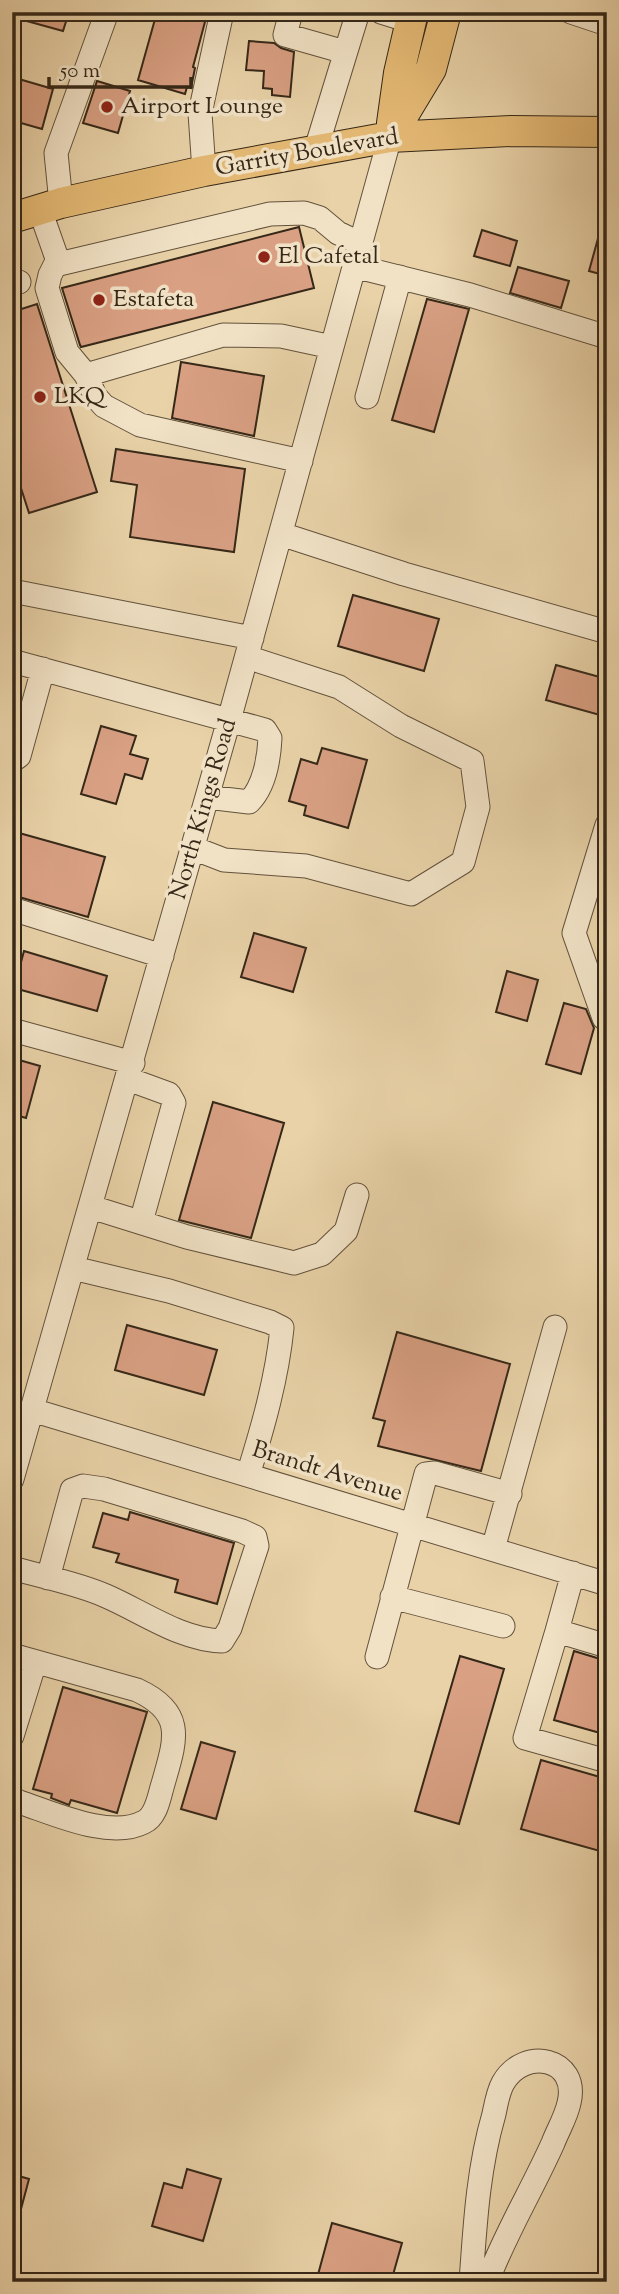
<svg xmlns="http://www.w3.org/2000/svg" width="619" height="2294" font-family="'Sorts Mill Goudy',serif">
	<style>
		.building { fill: #d9a083; stroke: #362818; stroke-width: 2 }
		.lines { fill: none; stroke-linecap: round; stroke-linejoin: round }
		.minor-casing { stroke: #63523c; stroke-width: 25 }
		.major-casing { stroke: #362818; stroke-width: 32 }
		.minor { stroke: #f1e2c6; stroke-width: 23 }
		.major { stroke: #e4b974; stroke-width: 30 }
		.poi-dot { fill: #8f2418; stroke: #f1e2c6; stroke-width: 2.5 }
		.labels { text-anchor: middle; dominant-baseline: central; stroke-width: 7; stroke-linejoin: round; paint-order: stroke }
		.poi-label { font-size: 24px; fill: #362818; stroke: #f1e2c6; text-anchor: start }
		.street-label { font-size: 24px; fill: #362818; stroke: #f1e2c6 }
	</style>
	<rect width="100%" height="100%" fill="#e9d2a8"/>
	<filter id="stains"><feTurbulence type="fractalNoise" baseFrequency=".00286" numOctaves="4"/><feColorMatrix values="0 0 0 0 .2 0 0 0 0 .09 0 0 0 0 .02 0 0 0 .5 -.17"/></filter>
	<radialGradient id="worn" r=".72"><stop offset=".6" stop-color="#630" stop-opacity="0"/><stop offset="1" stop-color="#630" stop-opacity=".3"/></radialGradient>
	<path class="building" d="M12 12H69L63 31 12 17Z
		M157 12H185L206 18 193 67 195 68 191 88 187 87 185 94 138 80Z
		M249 41 274 43 281 48 294 52 290 97 272 95V89L263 88 264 71 246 70Z
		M12 77 53 89 42 129 14 121 16 114 12 113Z
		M97 81 130 91 118 133 83 123Z
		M602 224 607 225V276L589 271Z
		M299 227 314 288 81 347 80 345 62 288Z
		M482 230 517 241 510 266 474 256Z
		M518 267 569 281 561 308 510 293Z
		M427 299 469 309 434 432 392 420Z
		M37 304 97 492 29 513 19 482 12 484V312Z
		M181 362 264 376 254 436 172 418Z
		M116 449 245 469 234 552 130 537 137 485 111 481Z
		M353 595 439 619 424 671 338 646Z
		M556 665 607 679V717L546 700Z
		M101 726 136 736 130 754 148 759 142 779 125 774 116 804 81 794Z
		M322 748 367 760 348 828 304 815 306 806 289 801 301 759 317 764Z
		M12 831 105 857 88 917 12 895Z
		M254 933 306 948 293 992 241 977Z
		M24 951 107 976 97 1011 14 988Z
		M507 971 538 980 527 1021 496 1012Z
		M564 1003 586 1009 594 1028 581 1074 546 1064Z
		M12 1058 40 1066 26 1118 12 1114Z
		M213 1102 284 1123 251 1238 179 1220Z
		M127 1325 217 1350 204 1395 115 1370Z
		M397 1332 510 1364 481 1471 378 1446 385 1421 373 1418Z
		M130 1512 234 1543 217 1604 175 1592 178 1580 116 1562 119 1554 93 1547 103 1513 128 1520Z
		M574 1651 607 1661V1735L554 1720Z
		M460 1656 504 1669 459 1824 415 1811Z
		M63 1687 147 1712 117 1813 71 1800 69 1805 51 1798 52 1794 33 1789Z
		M201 1742 235 1752 216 1819 181 1809Z
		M541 1760 607 1779V1853L521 1829Z
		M187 2169 221 2179 203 2241 152 2226 164 2183 182 2188Z
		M12 2174 29 2179 17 2224 12 2223Z
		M332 2223 402 2243 391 2282H316Z"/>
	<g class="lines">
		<defs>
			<path id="minor" d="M291 12 285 35 345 52
				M381 12 410 21
				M571 12 607 24
				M316 149 358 12
				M204 171 200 113 222 12
				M61 203 56 153 107 12
				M40 210 59 264
				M354 266 470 295 607 337
				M12 283 19 282
				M86 375 223 335 281 336 332 347
				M367 397 400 277
				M301 461 140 425 104 406 95 396 86 375 67 352 47 288 50 275 55 265 59 264 270 214 304 213 320 218 338 233 361 244
				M281 534 404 574 607 632
				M12 591 252 638
				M12 661 265 730 270 738C269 759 264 787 249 802L207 797
				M12 761 19 756 43 669
				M193 848 224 860 306 866 411 894 463 862 478 807 472 761 401 726 339 687 247 657
				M12 909 162 956
				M604 1018 574 933 607 825
				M12 1030 133 1063
				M128 1079 169 1094 174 1103 141 1222
				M91 1207 187 1237 294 1263 322 1254 346 1231 357 1195
				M73 1268 169 1291 270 1322 282 1328C277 1378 263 1427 248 1475
				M32 1410 607 1584
				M12 1479 229 720 390 137
				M493 1549 555 1327
				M12 1568C43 1577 77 1583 106 1596 143 1612 181 1640 222 1641L230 1628 257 1546 255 1537 242 1531 104 1489 83 1486 72 1490 48 1578
				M573 1573 557 1631 607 1646
				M392 1597 503 1626
				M557 1631 525 1738 607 1761
				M12 1655 137 1690C187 1713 175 1741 163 1784 159 1796 157 1816 144 1822 110 1840 53 1813 19 1802L12 1798
				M377 1657 426 1474 435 1473 510 1494
				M12 1736 35 1662
				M471 2282C475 2225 478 2169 494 2114 496 2104 498 2092 503 2083 524 2046 580 2058 569 2103 566 2117 558 2130 553 2143 532 2190 505 2234 487 2282"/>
			<path id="major" d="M392 123 399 73 413 12
				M390 137 431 69 446 12
				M12 218 61 203 204 171 390 137 511 131 607 132"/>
		</defs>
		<use href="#minor" class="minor-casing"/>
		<use href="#major" class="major-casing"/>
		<use href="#minor" class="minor"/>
		<use href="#major" class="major"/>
	</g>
	<g class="poi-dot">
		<circle cx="107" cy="107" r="7"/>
		<circle cx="264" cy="257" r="7"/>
		<circle cx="99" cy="300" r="7"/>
		<circle cx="40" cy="397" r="7"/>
	</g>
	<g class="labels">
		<g class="poi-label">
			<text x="121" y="107">Airport Lounge</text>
			<text x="278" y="257">El Cafetal</text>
			<text x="113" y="300">Estafeta</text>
			<text x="54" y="397">LKQ</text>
		</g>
		<g class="street-label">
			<text transform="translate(307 153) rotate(-10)">Garrity Boulevard</text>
			<text transform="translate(204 809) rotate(-74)">North Kings Road</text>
			<text transform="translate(327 1472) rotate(17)">Brandt Avenue</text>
		</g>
	</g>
	<rect width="619" height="2294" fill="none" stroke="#e9d2a8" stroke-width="42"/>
	<rect x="14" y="14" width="591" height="2266" fill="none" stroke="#362818" stroke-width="3.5"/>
	<rect x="21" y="21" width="577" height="2252" fill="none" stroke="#362818" stroke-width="2"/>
	<path d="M49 77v10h142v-10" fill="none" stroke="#362818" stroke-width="3.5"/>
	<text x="60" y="77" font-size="21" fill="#362818" stroke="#f1e2c6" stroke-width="5" paint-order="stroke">50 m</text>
	<rect width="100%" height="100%" filter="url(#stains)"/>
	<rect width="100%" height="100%" fill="url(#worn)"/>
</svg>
